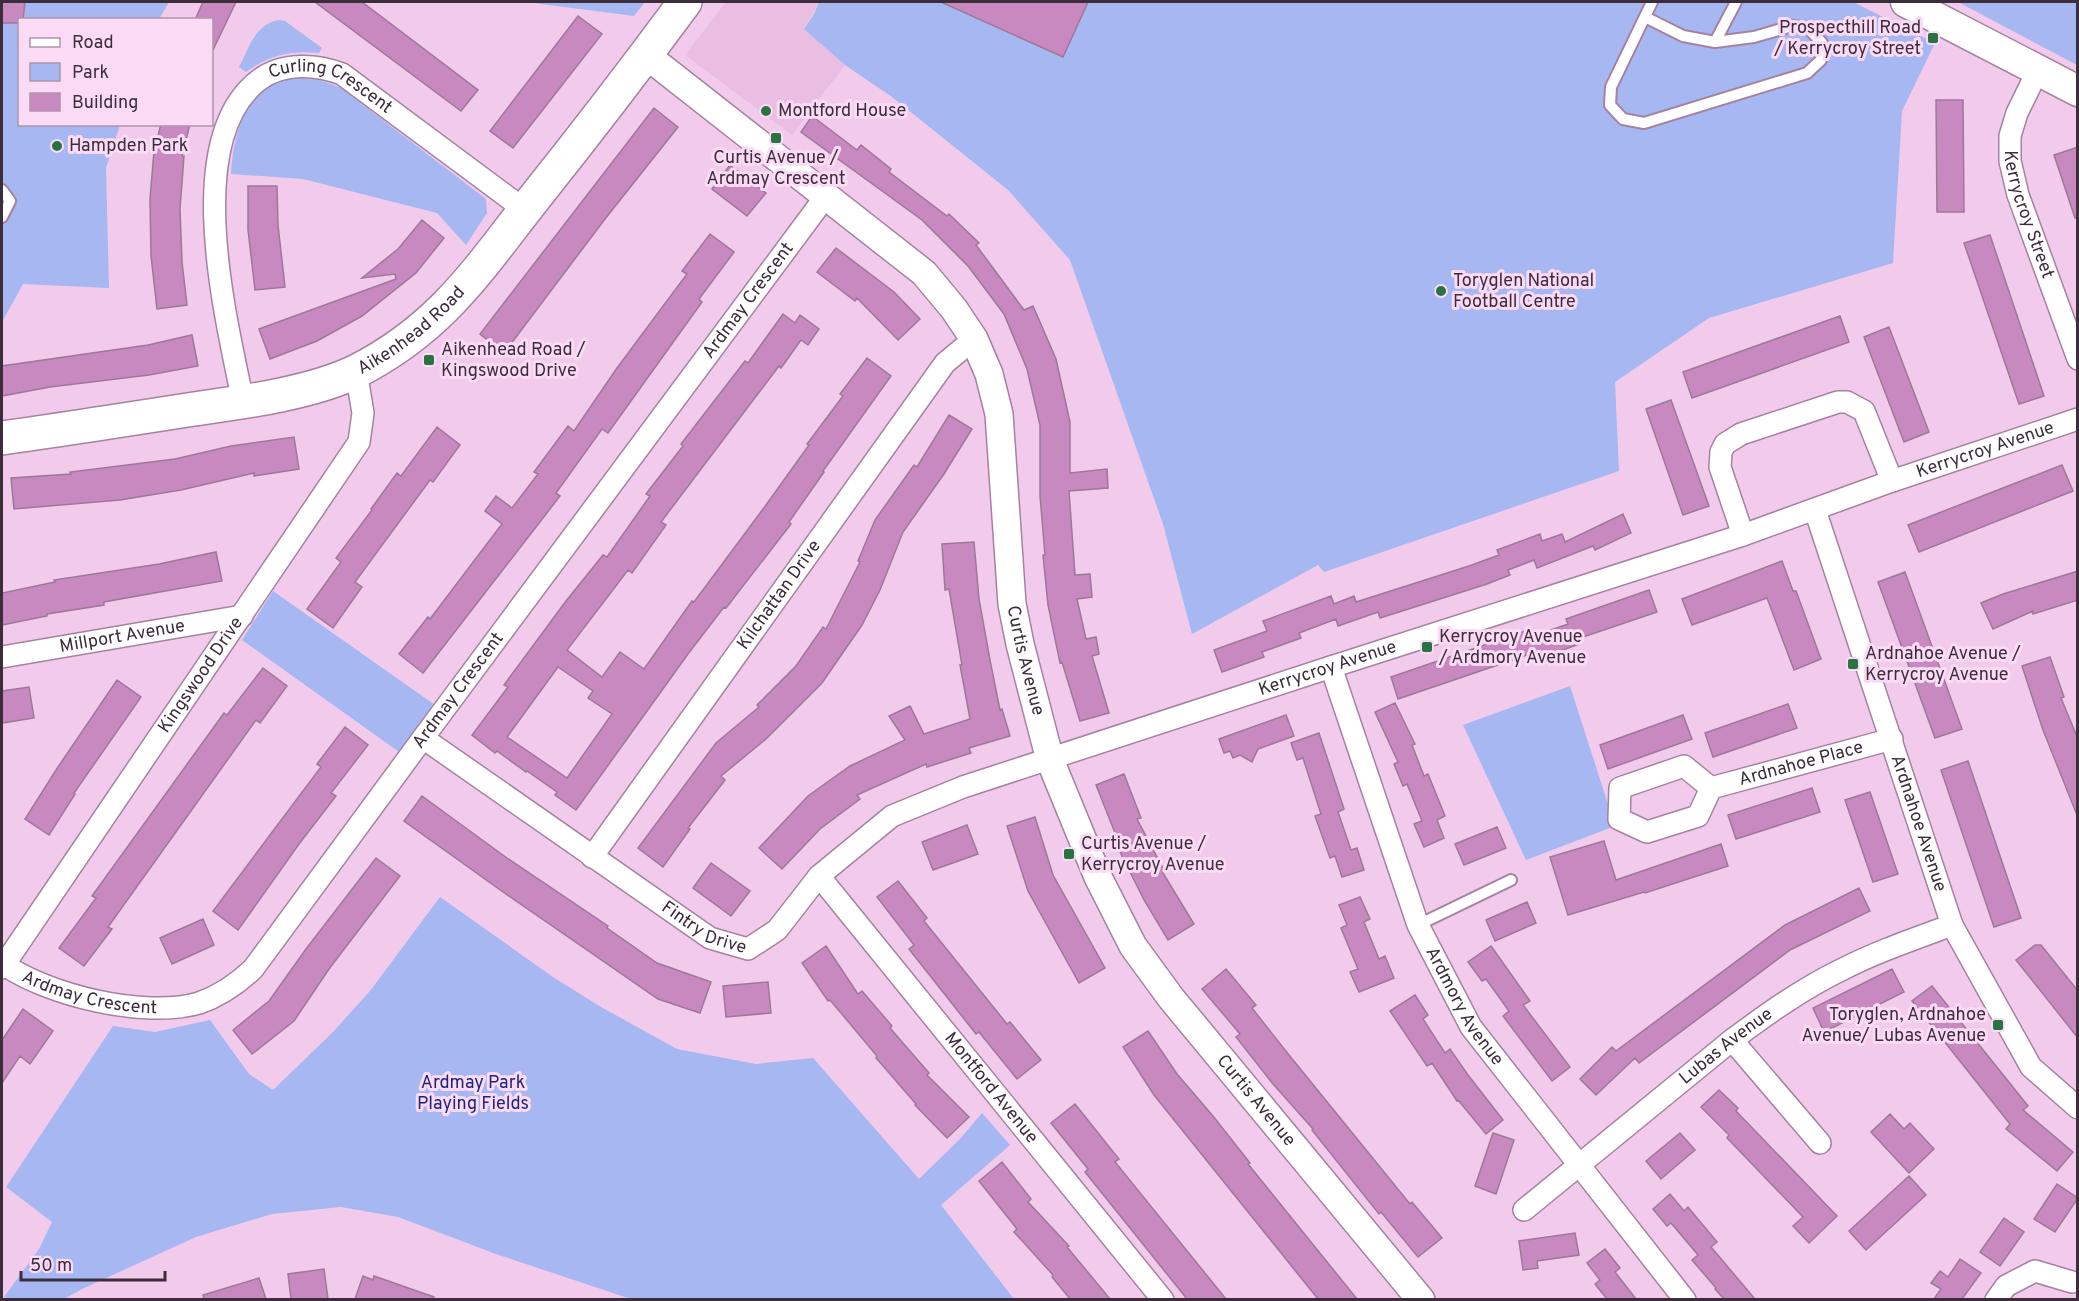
<svg xmlns="http://www.w3.org/2000/svg" width="2079" height="1301" font-family="Overpass,sans-serif">
	<style>
		.built { fill: #eabde3 }
		.green { fill: #a6b7f2 }
		.building { fill: #c888c0; stroke: #9d7998; stroke-width: 1.5; fill-rule: evenodd }
		.lines { fill: none; stroke-linecap: round; stroke-linejoin: round }
		.service-casing { stroke: #a682a1; stroke-width: 14 }
		.minor-casing { stroke: #a682a1; stroke-width: 24 }
		.tertiary-casing { stroke: #a682a1; stroke-width: 30 }
		.secondary-casing { stroke: #a682a1; stroke-width: 33 }
		.primary-casing { stroke: #a682a1; stroke-width: 36 }
		.service { stroke: #fff; stroke-width: 10 }
		.minor { stroke: #fff; stroke-width: 21 }
		.tertiary { stroke: #fff; stroke-width: 27 }
		.secondary { stroke: #fff; stroke-width: 30 }
		.primary { stroke: #fff; stroke-width: 33 }
		.poi-dot { fill: #287341; stroke: #fadaf5; stroke-width: 2 }
		.labels { text-anchor: middle; dominant-baseline: central; stroke-width: 6; stroke-linejoin: round; paint-order: stroke }
		.poi-label { font-size: 18px; fill: #3c2d3a; stroke: #fadaf5; text-anchor: start }
		.street-label { font-size: 18px; fill: #3c2d3a; stroke: #fadaf5 }
		.park-label { font-size: 18px; fill: #1d2578; stroke: #fadaf5 }
	</style>
	<rect width="100%" height="100%" fill="#f2caec"/>
	<path class="built" d="M726 2H819L804 29 845 65 792 135 685 55Z"/>
	<path class="green" d="M2 2H169L159 19 20 20V124L120 125 106 168 109 288 23 284 2 322Z
		M526 2H645L634 16Z
		M819 2H1853L1935 43 1902 111 1893 263 1709 318 1615 382 1619 471 1324 572 1318 565 1192 634 1163 524 1070 260 1008 190 892 97 845 65 804 29 814 14Z
		M1958 2H2077V65Z
		M279 20 285 21 322 48 319 53C291 50 269 55 246 72L239 67C249 48 255 24 279 20Z
		M302 78 318 79 341 88 486 199 487 213 466 245 437 213 303 179 231 174C233 142 241 99 274 83 282 79 293 79 302 78Z
		M273 591 435 705 402 754 242 640Z
		M1570 686 1615 826 1526 860 1463 725Z
		M440 897 553 977 601 1007 677 1049 756 1064 813 1058 919 1179 960 1139 982 1113 1010 1145 941 1205 1014 1299H631L496 1254 398 1217 341 1207 272 1214 196 1237 82 1289 64 1299 7 1300 4 1297 39 1249 52 1222 6 1187 113 1026 155 1032 210 1020 249 1074 273 1090 333 1032 370 991Z"/>
	<path class="building" d="M2 2H25L23 19 20 20 18 23H2Z
		M203 2H236L212 52V20H195Z
		M315 2H362L478 90 461 111Z
		M941 2H1088L1063 57Z
		M578 16 602 34 513 148 490 131Z
		M1936 100H1963L1964 212H1937Z
		M654 108 678 127 605 219 504 353 480 334Z
		M812 116 857 150 861 145 891 169 889 172 947 216 949 214 979 243 976 245 1024 310 1033 306 1056 359 1070 422V473L1107 469 1108 488 1069 491 1075 575 1090 574 1092 597 1077 599 1086 639 1096 637 1099 654 1092 656 1109 713 1080 721 1062 662 1060 663 1048 605 1043 555H1045L1040 496V425L1027 369 1004 314 968 266 922 220 801 132Z
		M161 124H190L182 156H184L180 209 182 262 187 305 157 309 151 256 150 199 154 151Z
		M2078 147V218H2075L2054 155Z
		M730 165 766 193 747 216 712 189Z
		M248 186H277L278 225 285 287 255 290 248 230Z
		M422 220 444 238 416 273 362 316 317 341 270 359 259 329 396 279 395 274 362 278 398 249Z
		M710 234 734 252 699 299 702 302 608 433 602 429 556 493 560 496 423 673 399 654 428 617 430 619 502 524 485 511 496 496 512 508 538 474 534 472 568 426 574 431 617 368 687 274 682 271Z
		M1990 235 2044 396 2019 404 1964 243Z
		M836 248 894 292 920 319 898 340 857 298 855 301 817 272Z
		M783 314 795 323 800 315 819 329 808 345 801 340 781 368 779 366 661 522 666 525 632 573 628 570 567 650 602 677 620 652 644 669 692 601 694 602 766 505 809 445 807 444 843 396 840 394 867 358 891 376 823 471 824 472 789 522 791 524 726 608 724 607 688 654 576 810 555 795 557 792 527 771 526 772 497 751 495 753 472 735 508 687 504 685 566 601 603 555 607 557 650 496 646 494 683 446 681 444 745 361 748 363ZM558 667 593 691 588 698 612 714 567 778 507 737Z
		M1840 316 1849 342 1692 398 1683 372Z
		M1889 327 1929 432 1904 442 1864 337Z
		M192 335 198 366 149 375 50 387 2 396V366L148 345Z
		M1671 400 1709 506 1683 515 1646 409Z
		M949 415 972 429 944 474 903 532 880 590 862 625 822 683 766 739 721 776 725 780 688 828 690 829 663 867 638 848 716 743 759 707 757 705 796 666 823 627 826 629 860 562 858 561 875 520 914 465 917 467Z
		M437 427 460 445 433 482 430 480 355 582 362 587 333 628 307 609 341 562 336 558 372 510 371 509 397 473 401 476Z
		M294 437 299 469 254 476V473L181 490 120 500 14 509 11 478 71 474 70 472 175 459 231 446Z
		M2062 465 2073 491 1919 552 1908 525Z
		M1623 514 1631 533 1595 550 1593 546 1537 568 1534 560 1508 570 1510 575 1487 584 1380 618 1378 612 1338 626 1336 619 1299 633 1301 638 1262 652 1264 657 1222 672 1214 650 1267 631 1263 621 1331 596 1334 604 1354 596 1356 602 1469 566 1499 555 1497 550 1540 534 1542 541 1562 534 1565 542Z
		M974 542 979 599 990 660 1000 710 1002 709 1010 736 969 748 971 753 927 767 926 764 857 795 860 799 820 829 782 869 759 848 808 796 850 766 905 740 889 716 910 706 924 734 970 719 960 665H962L949 589 945 590 942 544Z
		M216 552 222 581 104 602V605L47 614V616L2 625V593L55 582 54 580 159 564Z
		M1782 561 1793 591H1796L1821 659 1794 670 1767 598 1692 625 1682 599Z
		M2078 571V600L2033 614V611L1993 629 1981 603 2003 594Z
		M1905 572 1962 729 1935 738 1878 582Z
		M1649 590 1657 612 1577 639 1579 644 1536 660 1533 653 1398 699 1391 677 1528 630 1531 637 1568 624 1566 619Z
		M2050 657 2064 697 2061 698 2078 739 2077 815 2043 730 2022 666Z
		M263 668 287 686 260 723 256 720 108 927 112 929 84 966 59 948 96 898 92 896 224 713 227 715Z
		M117 680 141 697 74 793 75 794 49 835 25 819 58 767Z
		M29 687 34 718 2 723V691Z
		M1395 703 1415 744 1412 745 1424 776 1428 774 1445 816 1437 820 1444 838 1424 847 1414 824 1422 821 1407 784 1403 786 1394 764 1398 762 1375 712Z
		M1788 704 1797 728 1713 757 1705 733Z
		M1286 715 1294 736 1258 749 1252 762 1240 755 1233 758 1230 751 1224 753 1219 739Z
		M1683 715 1692 739 1608 769 1600 745Z
		M345 727 368 745 331 793 336 796 299 844 238 930 213 911 321 767 317 764Z
		M1319 733 1344 809 1338 812 1351 850 1357 848 1364 870 1342 877 1335 856 1330 858 1315 816 1321 814 1303 758 1297 760 1291 743Z
		M1968 761 2021 918 1994 927 1941 770Z
		M1124 774 1141 818 1137 819 1165 872 1163 873 1194 924 1168 940 1144 900 1116 844 1119 843 1096 785Z
		M1812 788 1820 812 1736 839 1728 815Z
		M1870 792 1898 874 1873 882 1845 800Z
		M422 796 507 858 608 926 607 928 657 963 711 982 700 1013 658 999 503 892 404 821Z
		M1035 817 1053 875 1105 968 1079 983 1028 891 1007 826Z
		M967 825 978 854 933 870 922 842Z
		M1497 827 1506 848 1464 865 1455 844Z
		M1604 841 1616 880 1721 844 1728 866 1645 893 1644 892 1568 915 1550 857Z
		M376 858 400 876 329 969 294 1021 252 1054 233 1030 269 1001 306 949Z
		M711 863 750 891 731 916 693 888Z
		M898 881 927 918 924 921 1007 1024 1010 1022 1041 1060 1017 1079 979 1032 976 1034 909 949 914 945 877 897Z
		M1859 888 1870 911 1790 950 1639 1063 1635 1058 1596 1095 1580 1079 1612 1047 1616 1051 1785 925Z
		M1360 897 1370 919 1364 922 1379 959 1385 956 1394 978 1359 992 1350 972 1358 969 1341 928 1347 925 1339 905Z
		M1527 902 1536 923 1495 941 1486 920Z
		M203 919 214 945 172 964 160 938Z
		M2035 945H2041L2078 991V1038L2016 960Z
		M826 946 858 994 862 991 892 1026 890 1028 929 1073 927 1075 969 1117 947 1138 915 1105 916 1104 876 1058 877 1056 830 1000 828 1001 802 963Z
		M1491 946 1530 1001 1523 1005 1570 1067 1552 1081 1503 1016 1509 1011 1486 979 1482 981 1468 962Z
		M1226 969 1256 1005 1252 1008 1289 1055 1410 1204 1412 1202 1442 1238 1418 1257 1381 1212 1379 1214 1312 1130 1313 1129 1273 1084 1236 1037 1240 1034 1202 989Z
		M1892 969 1904 992 1824 1032 1813 1008Z
		M768 982 771 1013 726 1017 723 986Z
		M1932 986 2028 1106 2023 1110 2073 1152 2057 1171 2006 1129 2010 1124 1912 1001Z
		M1415 995 1428 1015 1423 1019 1445 1053 1450 1049 1468 1075 1503 1120 1486 1134 1458 1100 1457 1101 1432 1063 1427 1066 1390 1011Z
		M23 1009 53 1031 30 1064 20 1056 2 1083V1040Z
		M1148 1031 1177 1074 1213 1116 1250 1163 1248 1164 1357 1299H1318L1154 1095 1123 1047Z
		M1719 1090 1738 1108 1736 1111 1837 1216 1809 1243 1793 1226 1803 1217 1727 1138 1729 1135 1701 1107Z
		M1075 1104 1119 1159 1115 1162 1226 1299H1187L1085 1172 1088 1169 1051 1123Z
		M1890 1114 1904 1129 1910 1123 1934 1149 1909 1173 1871 1132Z
		M1493 1133 1514 1140 1496 1194 1475 1186Z
		M1680 1133 1695 1150 1661 1179 1646 1161Z
		M1002 1162 1031 1199 1028 1202 1069 1246 1067 1247 1110 1299H1070L1052 1277 1053 1275 1014 1232 1017 1229 979 1181Z
		M1909 1176 1926 1195 1866 1250 1849 1231Z
		M2057 1184 2078 1198 2055 1232 2034 1219Z
		M1670 1194 1684 1211 1688 1207 1717 1242 1711 1247 1755 1299H1724L1715 1289 1716 1288 1692 1260 1698 1255 1671 1223 1667 1226 1653 1209Z
		M2004 1218 2024 1232 2000 1266 1980 1252Z
		M1575 1233 1579 1255 1537 1261 1538 1268 1523 1270 1519 1241Z
		M1605 1249 1620 1268 1615 1272 1636 1299H1607L1595 1284 1600 1280 1587 1263Z
		M1960 1259 1981 1273 1962 1299H1934L1941 1289 1931 1283 1940 1271 1948 1277Z
		M324 1269 328 1299H291L288 1274Z
		M363 1276 373 1280 374 1276 434 1297 433 1299H355Z
		M259 1278 266 1299H204L203 1295Z"/>
	<g class="lines">
		<defs>
			<path id="service" d="M1652 2 1611 87 1610 105 1623 119 1644 123 1807 73 1821 60 1822 43 1808 28 1792 26 1754 37 1715 42
				M1645 17 1683 36 1715 42 1736 2
				M2 190 10 201 2 217
				M1418 925 1511 880"/>
			<g id="minor">
				<path id="s1" d="M2038 70 2017 113 2010 136V161L2018 195 2078 359"/>
				<path id="s2" d="M243 402C227 321 180 140 259 80 283 62 316 64 342 74L525 210"/>
				<path id="s3" d="M1815 510 1952 925 2031 1067 2078 1108"/>
				<path d="M1743 535 1720 467 1721 452 1725 444 1741 434 1838 402H1847L1864 411 1892 481"/>
				<path id="s4" d="M2 657 242 616"/>
				<path id="s5" d="M1331 667 1418 925 1471 1027 1685 1300"/>
				<path id="s6" d="M423 738 710 938 748 949 777 930 819 876 892 816 963 787 1331 667 1743 535 1892 481 2078 419"/>
				<path id="s7" d="M1711 788 1684 766 1620 788 1619 819 1647 832 1698 816 1711 788 1892 739"/>
				<path id="s8" d="M592 857 945 363 974 339"/>
				<path id="s9" d="M819 876 1163 1300"/>
				<path id="s10" d="M2 963C46 995 145 1019 199 1003 220 996 238 983 253 969L423 738 826 196"/>
				<path id="s11" d="M2 968 359 442 363 413 356 371"/>
				<path d="M1732 1040 1820 1143"/>
				<path id="s12" d="M1524 1210 1732 1040C1767 1014 1802 989 1841 970 1876 952 1914 939 1952 925"/>
				<path d="M1996 1300 2006 1286 2035 1271 2072 1282"/>
			</g>
			<g id="tertiary">
				<path id="s13" d="M646 55 924 273 954 309 974 339 989 374 999 414 1012 604 1020 644 1050 760 1098 877 1133 946 1171 998 1421 1300"/>
			</g>
			<path id="secondary" d="M1906 2 2078 91"/>
			<g id="primary">
				<path id="s14" d="M2 438C66 429 130 419 194 409 244 402 312 393 357 371 443 327 479 268 536 196 587 132 637 67 685 2"/>
			</g>
		</defs>
		<use href="#service" class="service-casing"/>
		<use href="#minor" class="minor-casing"/>
		<use href="#tertiary" class="tertiary-casing"/>
		<use href="#secondary" class="secondary-casing"/>
		<use href="#primary" class="primary-casing"/>
		<use href="#service" class="service"/>
		<use href="#minor" class="minor"/>
		<use href="#tertiary" class="tertiary"/>
		<use href="#secondary" class="secondary"/>
		<use href="#primary" class="primary"/>
	</g>
	<g class="poi-dot">
		<rect x="1927" y="32" width="12" height="12" rx="3"/>
		<circle cx="766" cy="111" r="6"/>
		<rect x="770" y="132" width="12" height="12" rx="3"/>
		<circle cx="57" cy="146" r="6"/>
		<circle cx="1441" cy="291" r="6"/>
		<rect x="423" y="354" width="12" height="12" rx="3"/>
		<rect x="1421" y="641" width="12" height="12" rx="3"/>
		<rect x="1847" y="658" width="12" height="12" rx="3"/>
		<rect x="1063" y="848" width="12" height="12" rx="3"/>
		<rect x="1992" y="1019" width="12" height="12" rx="3"/>
	</g>
	<g class="labels">
		<g class="poi-label">
			<text x="1921" y="28" text-anchor="end">Prospecthill Road<tspan x="1921" dy="21">/ Kerrycroy Street</tspan></text>
			<text x="778" y="111">Montford House</text>
			<text x="69" y="146">Hampden Park</text>
			<text x="776" y="158" text-anchor="middle">Curtis Avenue /<tspan x="776" dy="21">Ardmay Crescent</tspan></text>
			<text x="1453" y="281">Toryglen National<tspan x="1453" dy="21">Football Centre</tspan></text>
			<text x="441" y="350">Aikenhead Road /<tspan x="441" dy="21">Kingswood Drive</tspan></text>
			<text x="1439" y="637">Kerrycroy Avenue<tspan x="1439" dy="21">/ Ardmory Avenue</tspan></text>
			<text x="1865" y="654">Ardnahoe Avenue /<tspan x="1865" dy="21">Kerrycroy Avenue</tspan></text>
			<text x="1081" y="844">Curtis Avenue /<tspan x="1081" dy="21">Kerrycroy Avenue</tspan></text>
			<text x="1986" y="1015" text-anchor="end">Toryglen, Ardnahoe<tspan x="1986" dy="21">Avenue/ Lubas Avenue</tspan></text>
		</g>
		<g class="street-label">
			<text stroke="none"><textPath href="#s2" startOffset="416">Curling Crescent</textPath></text>
			<text stroke="none"><textPath href="#s1" startOffset="153">Kerrycroy Street</textPath></text>
			<text stroke="none"><textPath href="#s10" startOffset="1102">Ardmay Crescent</textPath></text>
			<text stroke="none"><textPath href="#s14" startOffset="430">Aikenhead Road</textPath></text>
			<text stroke="none"><textPath href="#s6" startOffset="1740">Kerrycroy Avenue</textPath></text>
			<text stroke="none"><textPath href="#s8" startOffset="322">Kilchattan Drive</textPath></text>
			<text stroke="none"><textPath href="#s4" startOffset="122">Millport Avenue</textPath></text>
			<text stroke="none"><textPath href="#s13" startOffset="764">Curtis Avenue</textPath></text>
			<text stroke="none"><textPath href="#s6" startOffset="1047">Kerrycroy Avenue</textPath></text>
			<text stroke="none"><textPath href="#s11" startOffset="354">Kingswood Drive</textPath></text>
			<text stroke="none"><textPath href="#s10" startOffset="616">Ardmay Crescent</textPath></text>
			<text stroke="none"><textPath href="#s7" startOffset="342">Ardnahoe Place</textPath></text>
			<text stroke="none"><textPath href="#s3" startOffset="330">Ardnahoe Avenue</textPath></text>
			<text stroke="none"><textPath href="#s6" startOffset="340">Fintry Drive</textPath></text>
			<text stroke="none"><textPath href="#s10" startOffset="94">Ardmay Crescent</textPath></text>
			<text stroke="none"><textPath href="#s5" startOffset="366">Ardmory Avenue</textPath></text>
			<text stroke="none"><textPath href="#s12" startOffset="260">Lubas Avenue</textPath></text>
			<text stroke="none"><textPath href="#s9" startOffset="273">Montford Avenue</textPath></text>
			<text stroke="none"><textPath href="#s13" startOffset="1268">Curtis Avenue</textPath></text>
		</g>
		<g class="park-label">
			<text x="473" y="1083">Ardmay Park<tspan x="473" dy="21">Playing Fields</tspan></text>
		</g>
	</g>
	<rect width="2079" height="1301" fill="none" stroke="#3c2d3a" stroke-width="6"/>
	<rect x="18" y="18" width="195" height="108" fill="#fadaf5" stroke="#ae95aa" stroke-width="1.5"/>
	<rect x="30" y="38" width="30" height="9" fill="#ffffff" stroke="#ae95aa" stroke-width="1.5"/>
	<text x="72" y="48" font-size="18" fill="#3c2d3a">Road</text>
	<rect x="30" y="63" width="30" height="18" fill="#a6b7f2" stroke="#ae95aa" stroke-width="1.5"/>
	<text x="72" y="78" font-size="18" fill="#3c2d3a">Park</text>
	<rect x="30" y="93" width="30" height="18" fill="#c888c0" stroke="#ae95aa" stroke-width="1.5"/>
	<text x="72" y="108" font-size="18" fill="#3c2d3a">Building</text>
	<path d="M21 1271v9h144v-9" fill="none" stroke="#3c2d3a" stroke-width="3"/>
	<text x="30" y="1271" font-size="18" fill="#3c2d3a" stroke="#fadaf5" stroke-width="4.5" paint-order="stroke">50 m</text>
</svg>
